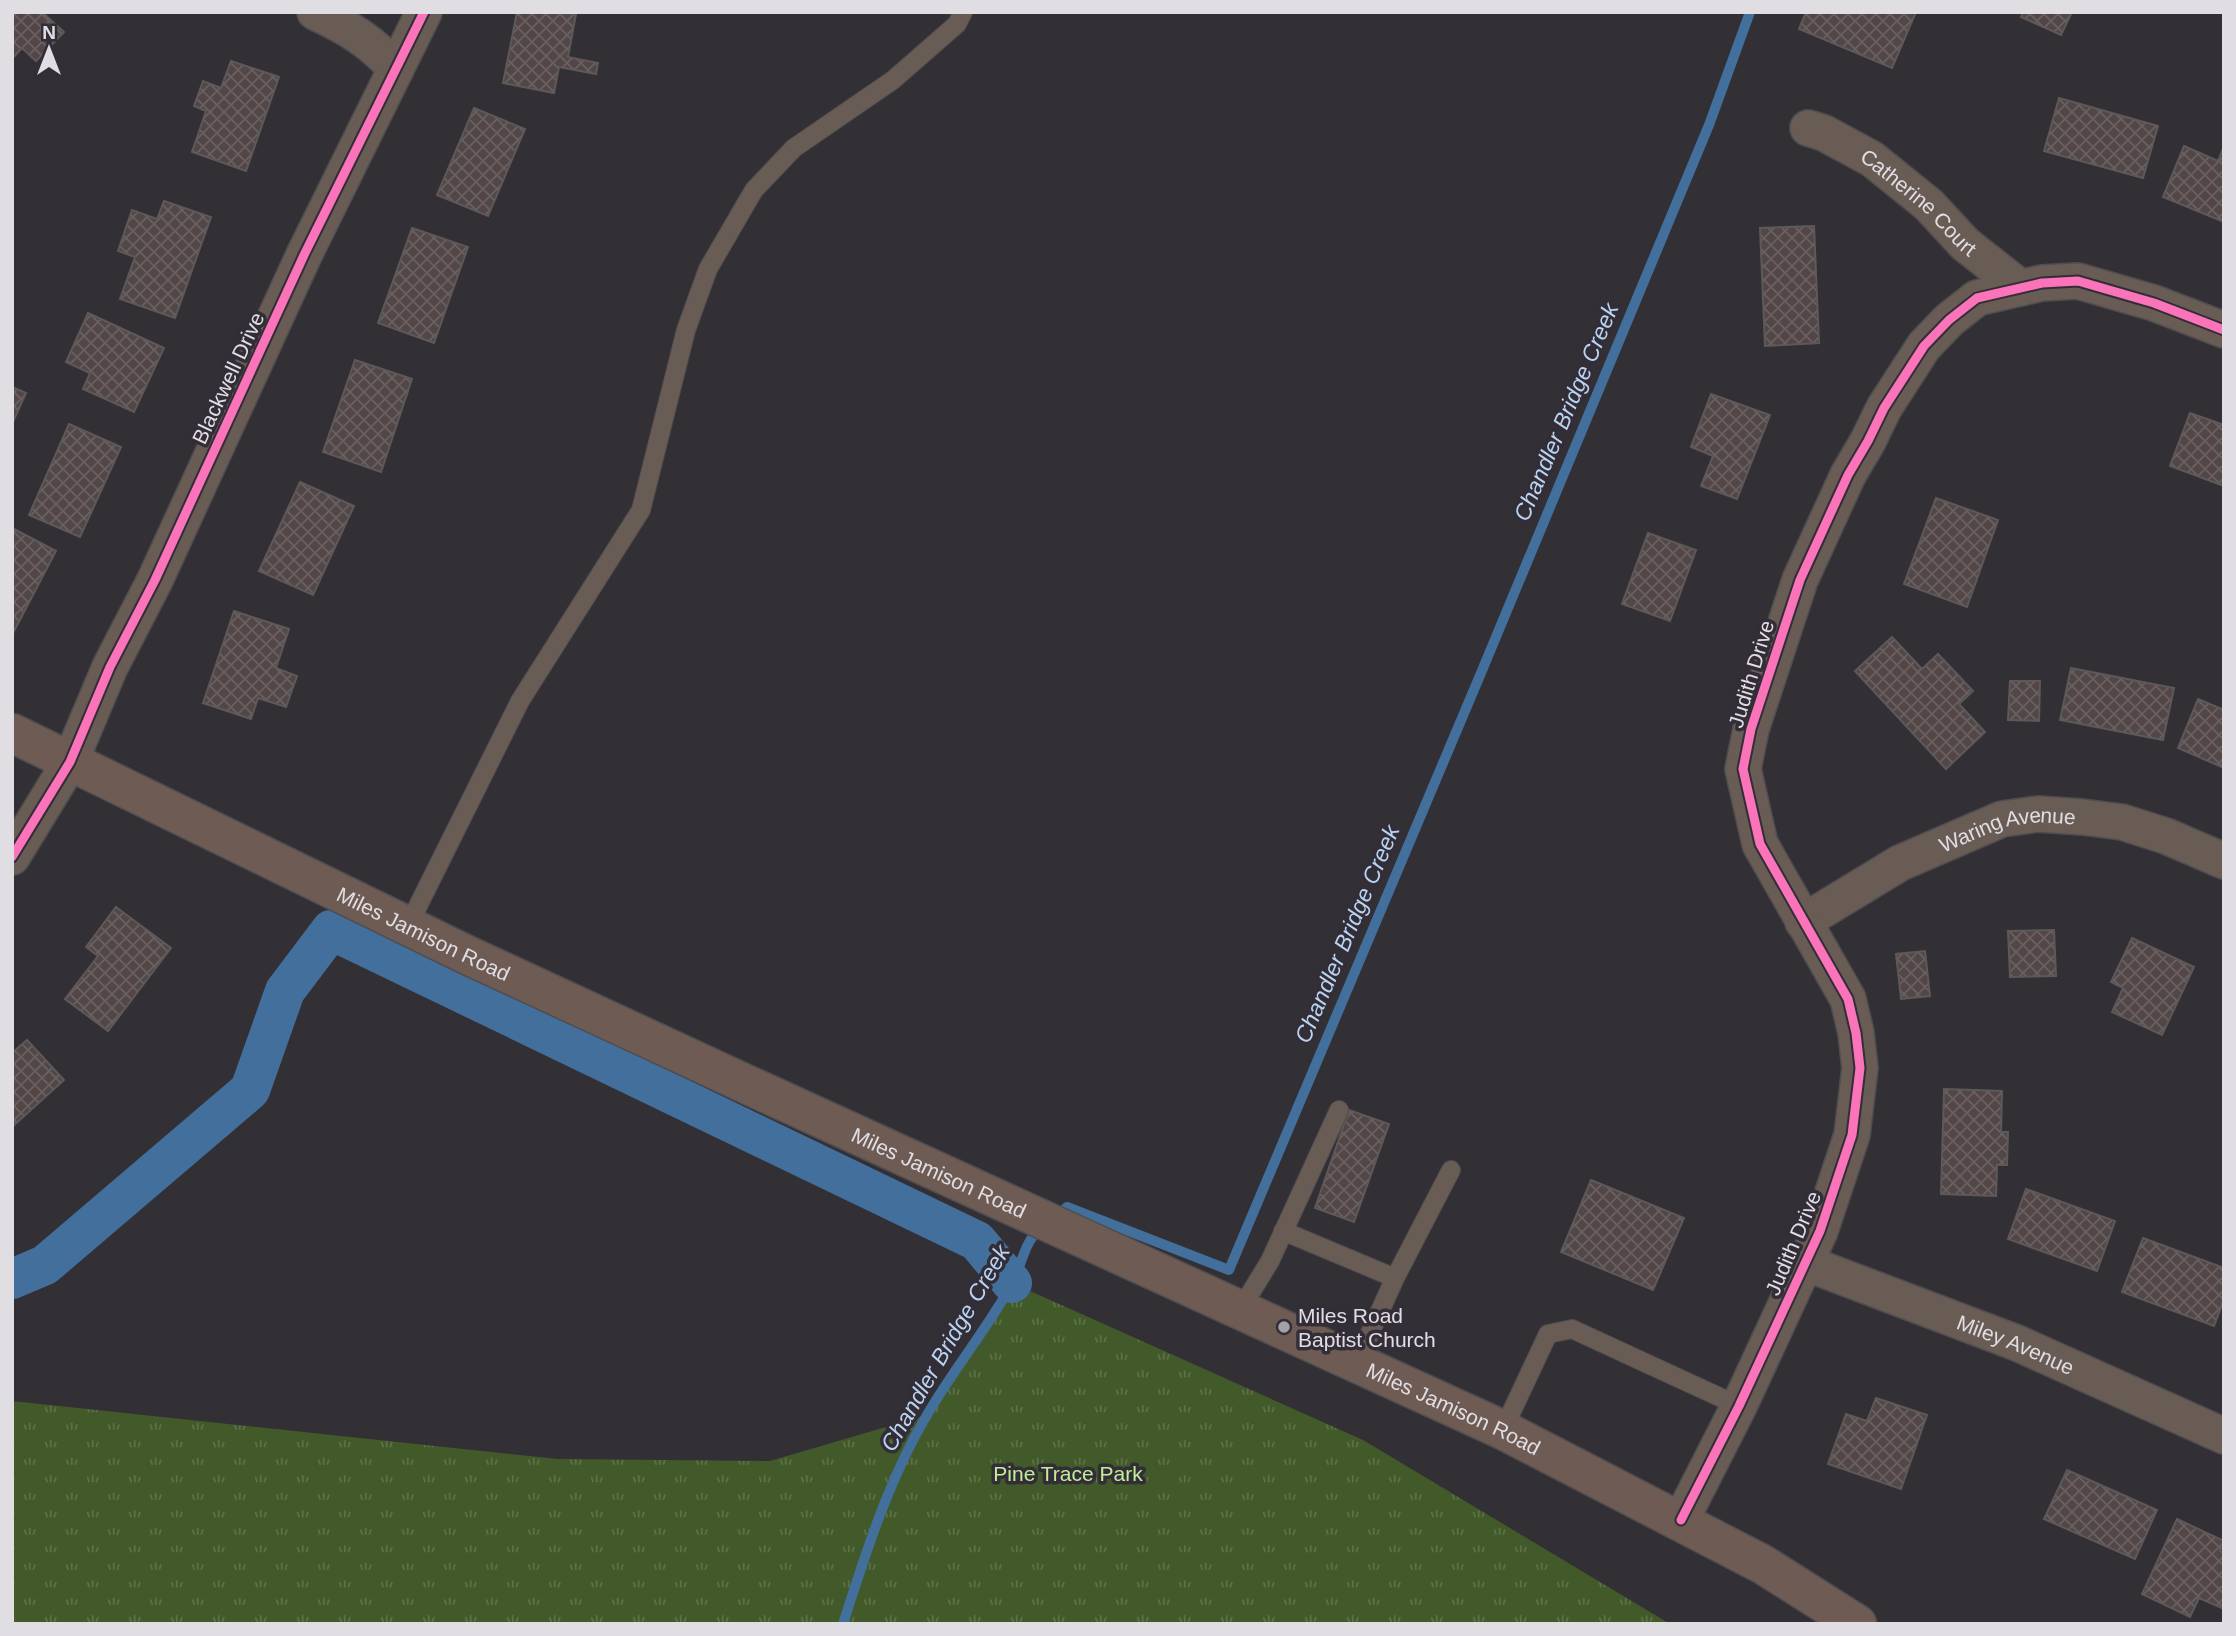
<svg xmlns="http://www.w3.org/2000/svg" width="2236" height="1636" font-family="Arial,sans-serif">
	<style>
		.park { fill: url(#park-tufts) }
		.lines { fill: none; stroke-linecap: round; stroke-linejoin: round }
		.stream { stroke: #426f9c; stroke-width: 10 }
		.canal { stroke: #426f9c; stroke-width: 40 }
		.building { fill: url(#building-cross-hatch); stroke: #5d595a; stroke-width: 2 }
		.lane-casing { stroke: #4f4d50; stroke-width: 20 }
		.street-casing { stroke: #4f4d50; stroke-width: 38 }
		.secondary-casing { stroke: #4f4d50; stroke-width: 41 }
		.lane { stroke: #695c55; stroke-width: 18 }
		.street { stroke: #695c55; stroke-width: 35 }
		.secondary { stroke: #6e5c54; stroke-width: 38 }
		.cycleway-casing { stroke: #332d38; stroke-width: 13 }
		.cycleway { stroke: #fb73b8; stroke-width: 9 }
		.poi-dot { fill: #a3a0a6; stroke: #332d38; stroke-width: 2.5 }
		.labels { text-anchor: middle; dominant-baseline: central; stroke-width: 7; stroke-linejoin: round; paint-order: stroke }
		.street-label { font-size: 21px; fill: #e0dde3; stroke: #332d38 }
		.poi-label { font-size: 21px; fill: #e0dde3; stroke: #332d38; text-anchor: start }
		.park-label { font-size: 21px; fill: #bfee96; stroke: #332d38 }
		.water-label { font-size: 23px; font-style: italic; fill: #b9d4f1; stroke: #332d38 }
	</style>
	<defs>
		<pattern id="park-tufts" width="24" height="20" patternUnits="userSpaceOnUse" patternTransform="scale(1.75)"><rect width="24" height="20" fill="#425a29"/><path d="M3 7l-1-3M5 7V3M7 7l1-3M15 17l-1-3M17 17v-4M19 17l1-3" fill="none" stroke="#5d7148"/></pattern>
		<pattern id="building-cross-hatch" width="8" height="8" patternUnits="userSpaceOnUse" patternTransform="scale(1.75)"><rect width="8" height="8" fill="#524646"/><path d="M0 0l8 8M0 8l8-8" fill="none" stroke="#6b6061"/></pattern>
	</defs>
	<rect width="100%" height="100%" fill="#333035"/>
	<path class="park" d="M1012 1283 1363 1440 1670 1624H12V1401L557 1459 770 1461 927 1415Z"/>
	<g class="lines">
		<path class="stream" d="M1054 1218 1067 1207 1229 1270 1481 673 1709 125 1750 12
			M843 1624C866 1552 889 1479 927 1415 953 1370 987 1329 1012 1284 1022 1265 1024 1241 1041 1228"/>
		<path class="canal" d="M12 1279 45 1265 250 1090 285 991 331 930 977 1241 1012 1283"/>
	</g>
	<path class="building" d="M12 12H42L64 32 36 61 22 48 12 59Z
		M517 12 576 14 568 57 598 63 596 74 559 67 554 93 503 83Z
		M1806 12H1916L1892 68 1799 29Z
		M2023 12H2072L2061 35 2021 17Z
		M231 61 279 77 246 171 192 152 206 111 194 106 203 81 221 88Z
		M2059 98 2158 126 2143 178 2044 151Z
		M474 108 525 129 488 216 437 195Z
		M2184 146 2218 161 2224 146V222L2163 197Z
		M164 201 211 217 175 318 120 299 135 257 118 251 132 210 157 219Z
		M1814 226 1819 343 1765 346 1760 228Z
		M412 228 468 247 434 343 378 323Z
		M88 313 164 348 134 412 83 389 90 373 66 362Z
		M355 360 412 379 381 472 323 452Z
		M12 387 26 393 12 424Z
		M1711 394 1770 415 1737 499 1701 486 1713 456 1691 447Z
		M2190 413 2224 425V486L2170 466Z
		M69 424 121 447 80 537 29 515Z
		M300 482 354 506 313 595 259 571Z
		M1936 498 1998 520 1967 607 1904 584Z
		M12 528 56 551 12 635Z
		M1648 533 1696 550 1670 621 1622 604Z
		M234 611 289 629 276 668 297 676 286 707 258 698 251 719 203 703Z
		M1892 637 1922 669 1938 654 1973 691 1959 704 1985 732 1946 769 1855 671Z
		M2071 668 2174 688 2163 740 2060 720Z
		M2010 681H2040L2039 721 2008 720Z
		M2198 699 2224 710V768L2178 748Z
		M116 907 171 948 108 1031 65 999 98 956 86 947Z
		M2054 930 2056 976 2010 977 2008 931Z
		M2132 938 2194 967 2162 1035 2112 1012 2123 988 2111 982Z
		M1925 951 1930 996 1901 999 1896 954Z
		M27 1040 64 1080 12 1127V1053Z
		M1944 1089 2002 1091 2001 1132H2008L2007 1165H1997L1996 1196 1941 1194Z
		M1349 1110 1389 1124 1354 1222 1315 1208Z
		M1591 1180 1684 1218 1653 1290 1561 1252Z
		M2026 1189 2115 1221 2097 1271 2008 1239Z
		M2143 1238 2224 1268V1299L2214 1326 2122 1292Z
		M1876 1398 1927 1415 1901 1489 1828 1464 1846 1414 1867 1421Z
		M2067 1470 2157 1510 2135 1559 2044 1519Z
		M2177 1519 2224 1541 2220 1551 2224 1553V1609L2199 1598 2190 1617 2142 1594Z"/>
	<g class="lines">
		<defs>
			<path id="lane" d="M408 926 520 701 641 510 686 330 708 269 754 190 794 148 893 80 957 24 963 12
				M1283 1231 1395 1278 1451 1170
				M1240 1310 1270 1261 1339 1110
				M1356 1364 1395 1278
				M1503 1430 1548 1334 1572 1329 1739 1406"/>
			<g id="street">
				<path d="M315 12C349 28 371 41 396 69"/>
				<path id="s1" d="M1808 128 1824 133 1872 159 1929 205 1965 244 2021 288"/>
				<path d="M12 857 70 762 110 667 155 580 304 255 424 12"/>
				<path id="s2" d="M1803 922 1900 863 2002 819 2038 814 2082 817 2122 822 2166 836 2224 861"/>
				<path id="s3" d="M1803 1262 2017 1343 2224 1436"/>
				<path d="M1681 1520 1739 1406 1820 1231 1852 1135 1860 1068 1856 1033 1848 999 1760 844 1743 769 1751 729 1800 580 1848 475 1868 441 1884 408 1924 346 1949 320 1977 298 2042 283 2078 281 2154 303 2224 330"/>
			</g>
			<g id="secondary">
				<path id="s4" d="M12 733 465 954 748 1085 1503 1430 1762 1564 1857 1624"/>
			</g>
		</defs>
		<use href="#lane" class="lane-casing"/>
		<use href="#street" class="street-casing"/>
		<use href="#secondary" class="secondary-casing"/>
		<use href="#lane" class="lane"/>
		<use href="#street" class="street"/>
		<use href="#secondary" class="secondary"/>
		<defs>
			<path id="cycleway" d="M12 857 70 762 110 667 155 580 304 255 424 12
				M1681 1520 1739 1406 1820 1231 1852 1135 1860 1068 1856 1033 1848 999 1760 844 1743 769 1751 729 1800 580 1848 475 1868 441 1884 408 1924 346 1949 320 1977 298 2042 283 2078 281 2154 303 2224 330"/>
		</defs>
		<use href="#cycleway" class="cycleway-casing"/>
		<use href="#cycleway" class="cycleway"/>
	</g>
	<circle class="poi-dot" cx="1284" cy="1327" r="7"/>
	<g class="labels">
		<g class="street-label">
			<text stroke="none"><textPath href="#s1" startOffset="135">Catherine Court</textPath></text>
			<text transform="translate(228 378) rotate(-65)">Blackwell Drive</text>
			<text transform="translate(1751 674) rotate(-73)">Judith Drive</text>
			<text stroke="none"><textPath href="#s2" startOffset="228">Waring Avenue</textPath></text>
			<text stroke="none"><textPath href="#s4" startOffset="458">Miles Jamison Road</textPath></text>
			<text stroke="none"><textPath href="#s4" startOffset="1026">Miles Jamison Road</textPath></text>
			<text transform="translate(1793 1243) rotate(-67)">Judith Drive</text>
			<text stroke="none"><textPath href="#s3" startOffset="228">Miley Avenue</textPath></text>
			<text stroke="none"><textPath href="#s4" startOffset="1592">Miles Jamison Road</textPath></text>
		</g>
		<g class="poi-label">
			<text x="1298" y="1315">Miles Road<tspan x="1298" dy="24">Baptist Church</tspan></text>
		</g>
		<g class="park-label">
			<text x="1068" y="1473">Pine Trace Park</text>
		</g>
		<g class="water-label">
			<text transform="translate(1566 412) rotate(-67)">Chandler Bridge Creek</text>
			<text transform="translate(1347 934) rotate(-67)">Chandler Bridge Creek</text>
			<text transform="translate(945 1348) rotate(-60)">Chandler Bridge Creek</text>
		</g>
	</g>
	<rect width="2236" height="1636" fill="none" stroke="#e0dde3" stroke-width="28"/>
	<g transform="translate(49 49)" stroke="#332d38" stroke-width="5" paint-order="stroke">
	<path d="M0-5L12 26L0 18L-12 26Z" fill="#e0dde3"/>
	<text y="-10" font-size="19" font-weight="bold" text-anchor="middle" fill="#e0dde3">N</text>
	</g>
</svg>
